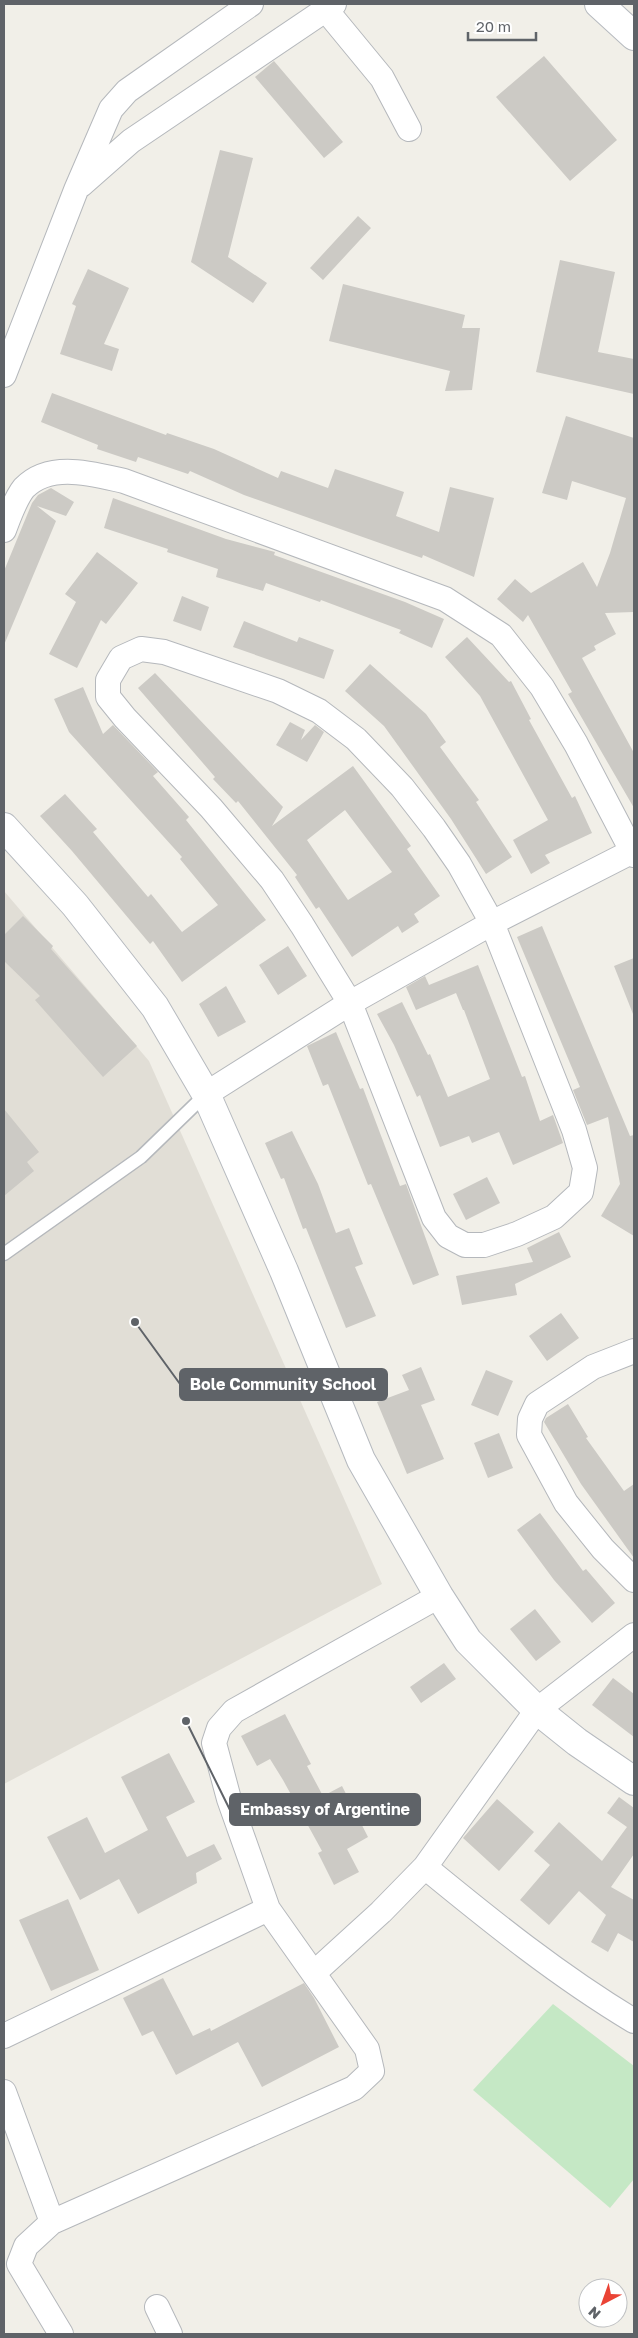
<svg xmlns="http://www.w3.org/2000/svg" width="638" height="2338" font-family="'Golos Text',sans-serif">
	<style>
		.education { fill: #e1ded6 }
		.green { fill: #c5e8c5 }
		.building { fill: #cccac5; fill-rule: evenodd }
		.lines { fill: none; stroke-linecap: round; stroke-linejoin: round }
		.lane-casing { stroke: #b5b8bc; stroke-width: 15 }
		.street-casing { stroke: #b5b8bc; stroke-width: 26 }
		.secondary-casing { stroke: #b6babf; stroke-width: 30 }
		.lane { stroke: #fff; stroke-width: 12 }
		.street { stroke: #fff; stroke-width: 24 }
		.secondary { stroke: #fff; stroke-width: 28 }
		.leader { fill: none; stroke: #5f6368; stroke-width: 2 }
		.callout-dot { fill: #5f6368; stroke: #fff; stroke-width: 2 }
		.callout { fill: #5f6368; stroke: #5f6368; stroke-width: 2 }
		.callout-label { font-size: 16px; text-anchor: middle; font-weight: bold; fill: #fff }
	</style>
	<rect width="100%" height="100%" fill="#f1efe8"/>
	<path class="education" d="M4 891 149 1061 382 1584 4 1784Z"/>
	<path class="green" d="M553 2004 634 2066V2179L610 2208 473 2090Z"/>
	<path class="building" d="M544 56 617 140 570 181 496 97Z
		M274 61 343 142 324 158 255 77Z
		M220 150 253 158 228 257 267 283 253 303 191 262Z
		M358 216 371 228 323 280 310 268Z
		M560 260 615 272 598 352 634 359V394L536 372Z
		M88 269 129 288 104 344 119 349 112 371 60 354 76 306 72 304Z
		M343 284 465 315 462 328H480L472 390 445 391 450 371 329 341Z
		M52 393 166 435 167 433 214 449 278 478 281 471 328 488 335 469 404 492 396 516 439 532 450 487 494 498 474 577 423 555 422 558 244 495 190 471 188 474 138 457 136 462 97 449 98 445 41 422Z
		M566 416 634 438V612L605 613 616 634 594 646 596 650 582 658 634 753V808L568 694 572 692 528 615 523 622 497 599 515 579 531 593 583 562 597 587 610 553 626 498 572 481 567 500 542 493Z
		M51 488 74 502 66 516 37 506 56 521 4 645V571L32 503 38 495Z
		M113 498 226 539 275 552 274 555 405 602 444 619 432 648 399 633 401 630 321 600 320 602 266 583 263 591 216 577 218 569 167 552 168 549 104 528Z
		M97 552 138 583 106 624 101 620 77 668 49 654 76 602 65 594Z
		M182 596 209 607 201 631 173 621Z
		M244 621 297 642 299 637 334 650 324 679 233 647Z
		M467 637 509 682 511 681 531 719 529 720 572 798 575 796 592 833 545 855 550 863 531 874 513 840 548 820 480 696 445 657Z
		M370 664 426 714 446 742 440 747 479 800 476 802 512 857 486 874 451 819 384 726 345 691Z
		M155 673 283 807 272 826 353 766 411 846 407 849 440 896 414 914 419 922 402 933 398 926 352 957 319 907 316 909 295 877 297 875 238 801 236 803 213 779 215 777 138 688ZM345 810 392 872 348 900 307 840Z
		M83 687 103 734 113 725 158 772 153 776 189 817 186 820 266 920 182 982 153 941 150 944 72 851 40 816 65 794 97 829 93 832 148 897 151 894 182 932 218 905 180 859 182 857 69 732 54 699Z
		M290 722 305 730 301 740 315 725 324 732 307 762 276 745Z
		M23 916 53 946 51 949 137 1046 103 1077 35 1000 40 996 4 961V935Z
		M542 926 630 1136 634 1135V1236L601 1216 620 1184 608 1117 587 1125 573 1090 580 1087 517 937Z
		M288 946 307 976 278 995 259 965Z
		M634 958V1014H633L614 966Z
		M478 965 522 1077 525 1076 540 1121 553 1115 563 1143 513 1165 499 1132 472 1143 469 1136 440 1147 420 1095 417 1097 394 1045 377 1014 402 1002 428 1055 430 1054 448 1097 490 1079 464 1010H463L456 993 416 1010 406 987 425 976 429 985Z
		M226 986 246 1022 218 1037 199 1004Z
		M336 1032 360 1089 363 1088 400 1186 406 1184 439 1275 413 1285 371 1184 368 1185 328 1084 323 1086 307 1046Z
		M4 1109 39 1152 27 1162 34 1171 4 1196Z
		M292 1131 318 1184 336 1233 349 1228 363 1264 355 1267 376 1316 346 1328 306 1228 303 1229 284 1178 281 1179 265 1143Z
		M487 1177 500 1203 466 1220 453 1194Z
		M559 1232 571 1257 515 1284 517 1295 462 1305 456 1276 533 1262 527 1248Z
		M561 1313 579 1338 547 1361 529 1336Z
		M421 1367 435 1400 421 1405 444 1459 407 1474 377 1402 409 1390 402 1375Z
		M486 1370 513 1381 498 1416 471 1405Z
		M568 1404 588 1437 586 1438 624 1491 634 1484V1558L581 1484 544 1422 546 1418Z
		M499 1433 513 1468 488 1478 474 1443Z
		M540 1513 583 1571 586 1569 615 1603 592 1623 554 1580 517 1530Z
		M535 1609 561 1642 536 1661 510 1629Z
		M444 1663 456 1679 421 1703 410 1687Z
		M613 1678 634 1694V1737L592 1705Z
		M285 1714 311 1764 307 1766 323 1796 342 1786 368 1837 347 1849 359 1872 334 1885 318 1853 322 1851 283 1780 270 1759 257 1766 241 1736Z
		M169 1753 195 1802 166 1817 187 1857 214 1844 222 1859 196 1873 197 1883 138 1914 119 1879 80 1900 47 1837 87 1817 105 1853 148 1830 121 1777Z
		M619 1797 634 1808V1854L611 1887 634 1900V1942L618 1933 608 1952 591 1942 606 1915 579 1891 549 1925 520 1900 550 1865 534 1851 559 1822 602 1861 627 1827 607 1813Z
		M497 1799 534 1832 499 1871 463 1838Z
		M68 1899 99 1970 51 1991 19 1920Z
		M163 1978 193 2036 210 2028 211 2031 304 1983 314 1998 339 2047 262 2087 238 2042 176 2075 153 2031 142 2036 123 1998Z"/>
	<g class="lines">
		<defs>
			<path id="lane" d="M4 1254 141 1157 206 1094"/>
			<path id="street" d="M326 10 382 78 409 129
				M81 185 131 141 334 4
				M4 375 76 190 111 109 127 91 251 4
				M4 530C9 517 15 499 24 488 50 461 93 474 124 481L445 599 501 635 542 687 576 744 634 855
				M141 649 164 652 278 691 319 711 356 739 402 787 434 828 459 864 492 923 574 1130 585 1168 581 1192 554 1217 517 1234 484 1245H465L448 1236 434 1218 350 1003 302 925 272 880 211 808 125 718 108 697V680L121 658Z
				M206 1094 350 1003 492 923 633 851
				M634 1351 593 1367 537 1404 530 1419 529 1435 566 1503 603 1549 634 1580
				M425 1867C492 1922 559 1976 634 2021
				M314 1973 381 1912 425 1867 537 1710 634 1635
				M4 2036 268 1909
				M4 2092 52 2222
				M157 2307 170 2334
				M61 2334 19 2264 26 2246 52 2222 354 2088 372 2071 367 2049 268 1909 229 1799 214 1743 219 1728 234 1711 439 1596"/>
			<path id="secondary" d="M599 4 634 36
				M4 827 75 905 155 1007 206 1094 284 1271 361 1460 439 1596 468 1641 537 1710 577 1742 634 1781"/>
		</defs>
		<use href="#lane" class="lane-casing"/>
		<use href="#street" class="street-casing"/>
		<use href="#secondary" class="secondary-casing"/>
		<use href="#lane" class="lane"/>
		<use href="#street" class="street"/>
		<use href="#secondary" class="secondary"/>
	</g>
	<path class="leader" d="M135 1322L180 1384M186 1721L230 1810"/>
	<g class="callout-dot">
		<circle cx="135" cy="1322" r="5"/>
		<circle cx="186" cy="1721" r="5"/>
	</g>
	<g class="callout">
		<rect x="180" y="1369" width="207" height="31" rx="5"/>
		<rect x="230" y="1794" width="190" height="31" rx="5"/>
	</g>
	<g class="callout-label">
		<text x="283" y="1390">Bole Community School</text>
		<text x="325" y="1815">Embassy of Argentine</text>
	</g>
	<rect width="638" height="2338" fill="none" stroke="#5f6368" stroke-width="10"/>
	<g transform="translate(603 2303) rotate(221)"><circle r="24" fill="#ffffff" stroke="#bfc1c3"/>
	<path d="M0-4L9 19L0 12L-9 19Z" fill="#ea4335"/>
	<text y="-8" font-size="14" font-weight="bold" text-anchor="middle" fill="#5f6368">N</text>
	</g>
	<path d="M468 32v8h68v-8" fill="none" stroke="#5f6368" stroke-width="2.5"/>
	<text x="476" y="32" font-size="15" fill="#5f6368" stroke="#ffffff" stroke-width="4" paint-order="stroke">20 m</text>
</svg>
